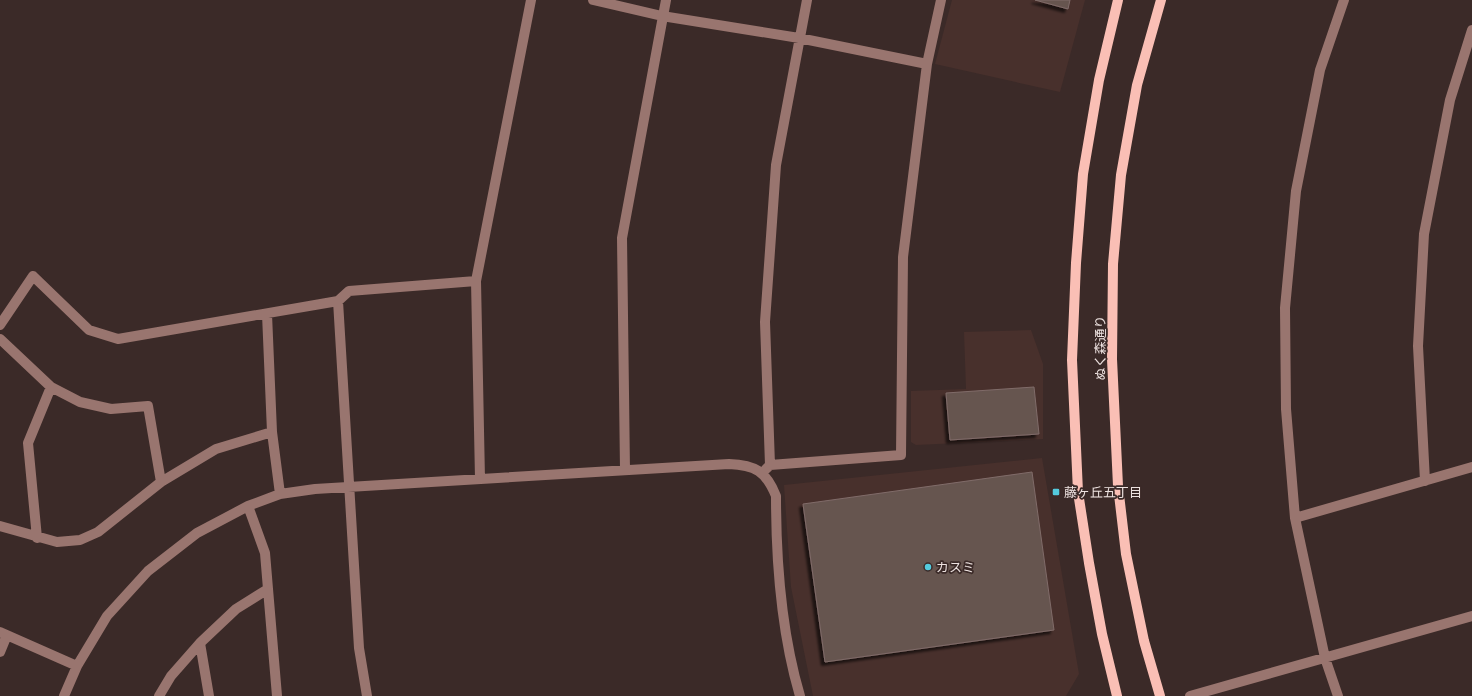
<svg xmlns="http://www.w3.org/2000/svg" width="1472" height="696" font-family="Raleway,'Noto Sans JP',sans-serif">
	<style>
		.built { fill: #48302c }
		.building { fill: #665450; stroke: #806c69; filter: url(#shadow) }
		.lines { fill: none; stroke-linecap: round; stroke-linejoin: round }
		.minor { stroke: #99756f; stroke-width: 10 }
		.major { stroke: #fabfb5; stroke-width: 10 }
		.poi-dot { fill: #54cadd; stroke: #3b2a28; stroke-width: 1.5 }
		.labels { text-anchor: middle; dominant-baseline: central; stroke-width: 3.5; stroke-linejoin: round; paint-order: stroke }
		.street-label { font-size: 13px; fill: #ede2e0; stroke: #3b2a28 }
		.poi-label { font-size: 13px; fill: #ede2e0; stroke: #3b2a28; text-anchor: start }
	</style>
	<defs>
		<filter id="shadow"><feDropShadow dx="-3.5" dy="3.5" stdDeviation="1" flood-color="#0009"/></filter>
	</defs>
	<rect width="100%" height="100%" fill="#3b2a28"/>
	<path class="built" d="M952 0H1085L1060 92 935 64Z
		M1031 330 1043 364V439L916 445 911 442V391L966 389 964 332Z
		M1042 458 1079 674 1066 696H813L791 587 784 485Z"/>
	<path class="building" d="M1035 0H1070L1068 9Z
		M1034 387 1039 434 950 440 946 393Z
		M1032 472 1054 630 825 662 803 504Z"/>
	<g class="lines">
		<path class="minor" d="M593 0 662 16 799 38 927 64
			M338 301 359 648 367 696
			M267 314 272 432 280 494
			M0 325 33 276 89 330 118 339 338 301 349 291 476 281
			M0 339 51 387 80 402 111 409 148 406 161 482
			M770 465 901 455 903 257 927 64 941 0
			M766 469 770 465 765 322 776 165 807 0
			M625 470 622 238 666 0
			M480 479 476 281 531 0
			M1425 481 1418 346 1424 234 1450 100 1472 30
			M248 506 265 553 268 589
			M1295 518 1472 467
			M0 526 57 542 80 540 98 532 161 482 216 449 272 432
			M37 538 28 443 51 387
			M0 632 77 666
			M200 643 209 696
			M0 652 7 635
			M64 696 77 666 107 616 148 571 197 533 248 506 280 494 315 489 729 464C755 465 766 471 776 496 776 563 781 632 800 696
			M159 696 171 676 200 643 236 609 268 589 277 696
			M1190 696 1472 616
			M1338 696 1325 658 1295 518 1286 409 1285 308 1296 191 1320 70 1344 0"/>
		<path class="major" d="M1117 696 1102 634 1089 563 1078 492 1072 360 1076 263 1083 174 1099 80 1118 0
			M1160 696 1144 641 1126 554 1118 486 1112 359 1113 264 1121 175 1137 85 1161 0"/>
	</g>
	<g class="poi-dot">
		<rect x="1052" y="488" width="8" height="8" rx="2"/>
		<circle cx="928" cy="567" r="4"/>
	</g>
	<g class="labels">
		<g class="street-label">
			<text transform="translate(1100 348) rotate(-90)">ぬく森通り</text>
		</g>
		<g class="poi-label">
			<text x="1064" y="492">藤ヶ丘五丁目</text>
			<text x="936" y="567">カスミ</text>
		</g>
	</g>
</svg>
